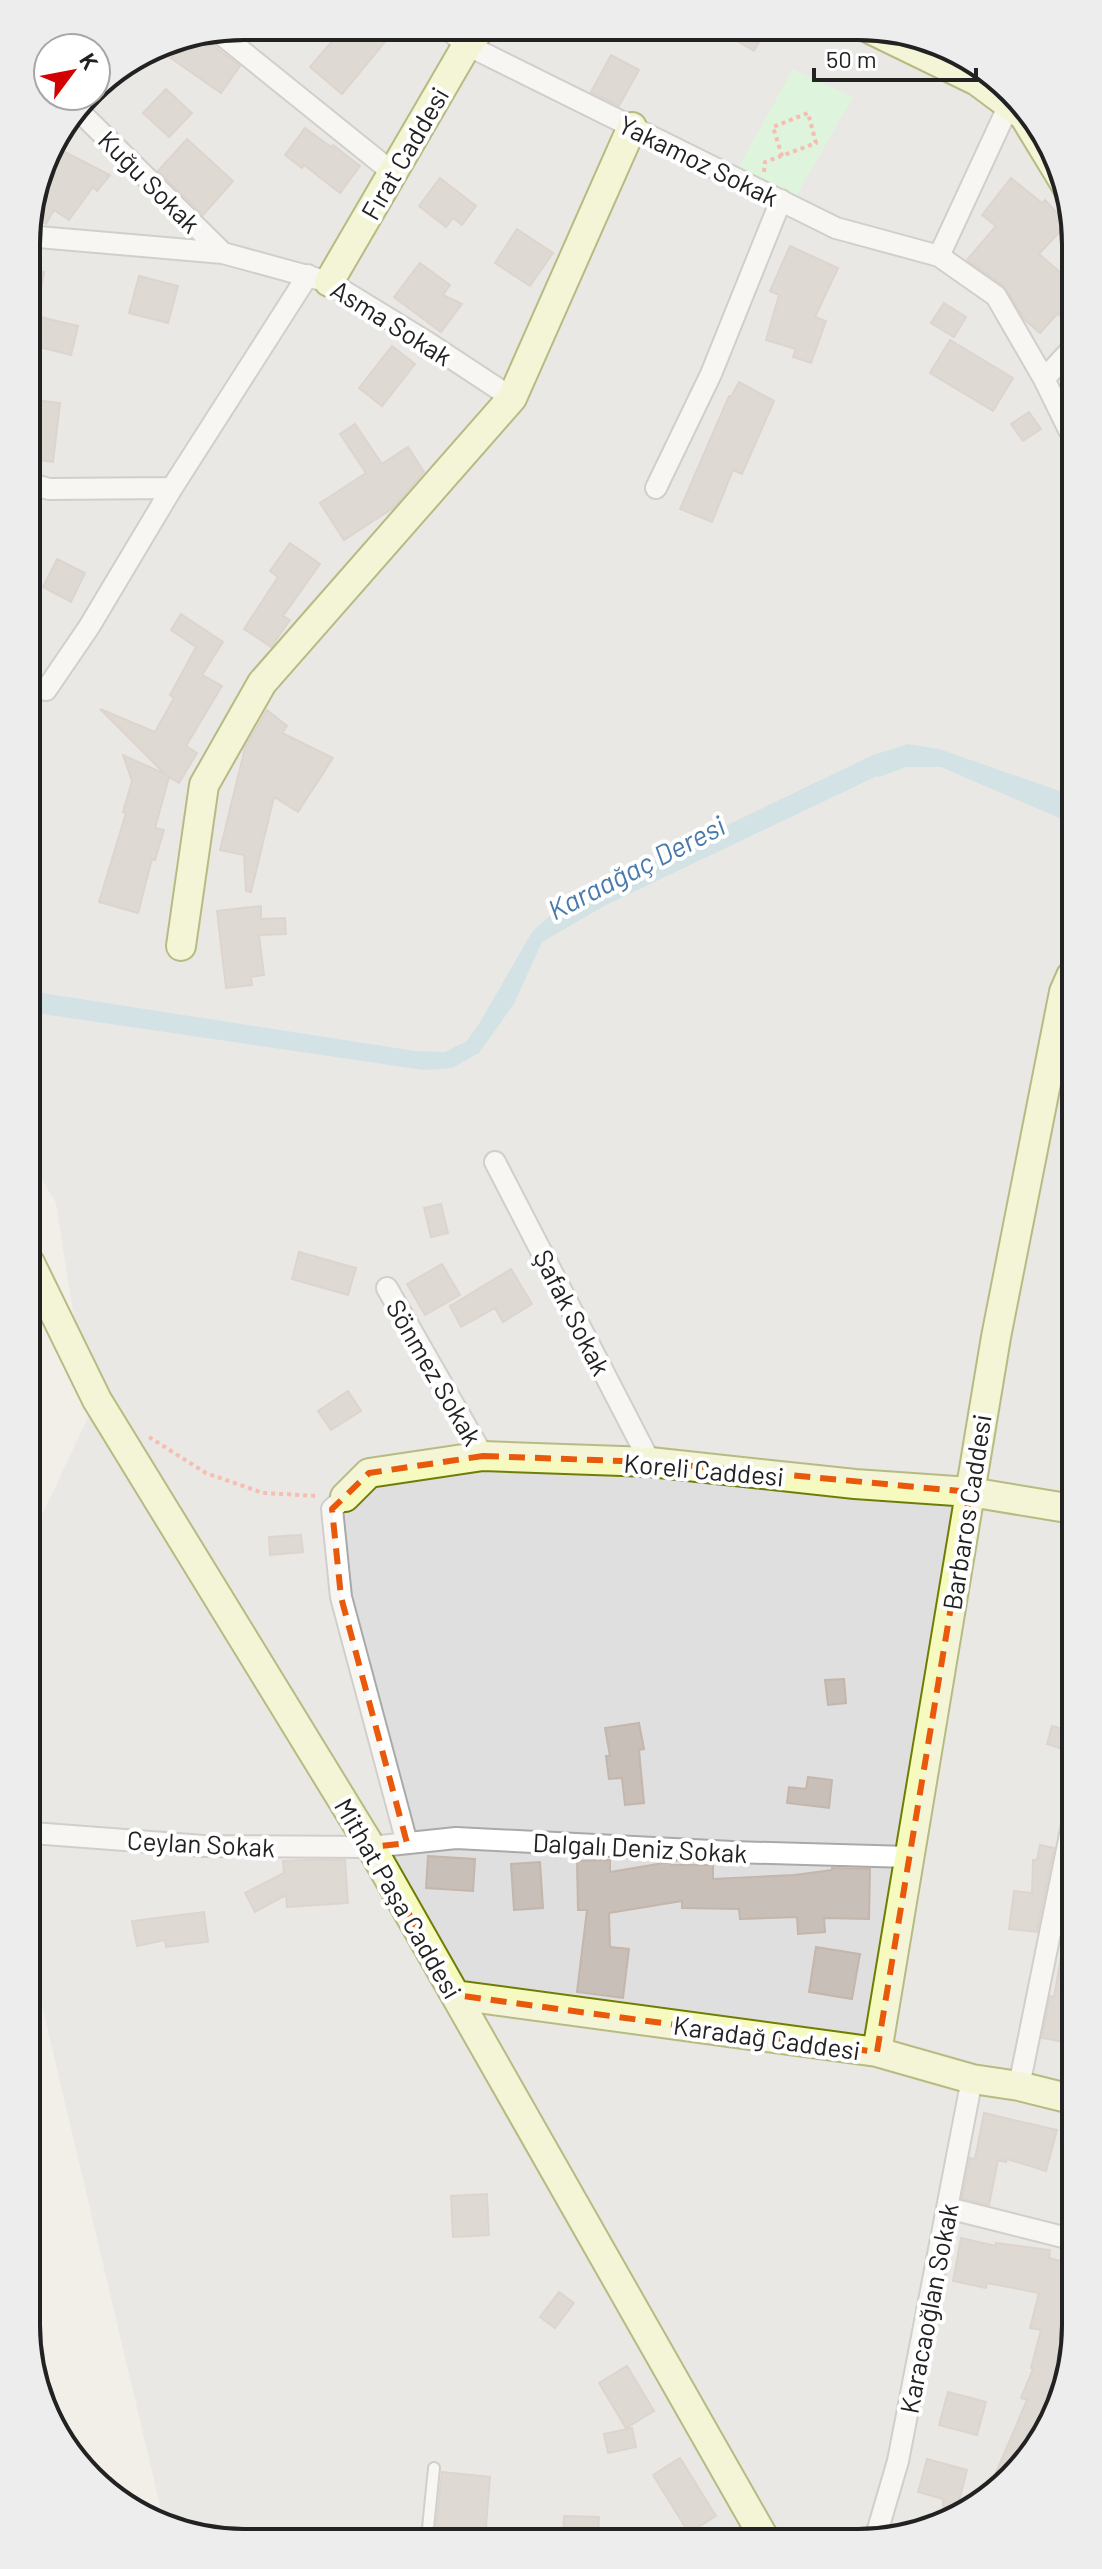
<svg xmlns="http://www.w3.org/2000/svg" width="1102" height="2569" font-family="Barlow,sans-serif">
	<style>
		.residential { fill: #e0dfdf }
		.park { fill: #c8facc }
		.water { fill: #aad3df }
		.lines { fill: none; stroke-linecap: round; stroke-linejoin: round }
		.stream { stroke: #aad3df; stroke-width: 6 }
		.building { fill: #c7bfb8; stroke: #c4b6ab; stroke-width: 2 }
		.lane-casing { stroke: #a9a9a9; stroke-width: 14 }
		.street-casing { stroke: #a9a9a9; stroke-width: 24 }
		.secondary-casing { stroke: #707d05; stroke-width: 32 }
		.path { stroke: #fa8072; stroke-width: 4; stroke-dasharray: 4 4; stroke-linecap: butt }
		.lane { stroke: #fff; stroke-width: 10 }
		.street { stroke: #fff; stroke-width: 20 }
		.secondary { stroke: #f7fabf; stroke-width: 28 }
		.marked { fill: none; stroke: #e8590c; stroke-width: 6; stroke-dasharray: 16 10; stroke-linejoin: round }
		.labels { text-anchor: middle; dominant-baseline: central; stroke-width: 8; stroke-linejoin: round; paint-order: stroke }
		.street-label { font-size: 26px; fill: #222; stroke: #fff }
		.water-label { font-size: 28px; font-style: italic; fill: #4a7aab; stroke: #fff }
		.rim { fill: none; stroke: #222; stroke-width: 4 }
	</style>
	<rect width="100%" height="100%" fill="#f2efe9"/>
	<path class="residential" d="M244 26 900 30 1002 81 1069 188 1075 2339 1060 2408 1022 2468 914 2536 202 2539 163 2518 40 1997 31 1539 89 1415 56 1203 29 1157 27 230 48 148 88 96H96V86L100 81 161 42Z"/>
	<path class="park" d="M793 69 853 97 795 198 737 170Z"/>
	<path class="water" d="M908 744 939 749 1071 795V823L941 767H896L606 905 542 942 514 1004 479 1053 452 1068 424 1070 29 1012V991L415 1051 445 1052 467 1041 479 1024 532 932 563 904 873 755Z"/>
	<g class="lines">
		<path class="stream" d="M879 774 906 764"/>
	</g>
	<path class="building" d="M320 26 379 27 390 36 342 94 310 67 334 39Z
		M717 29H767L754 51Z
		M191 37 208 48 211 44 240 66 221 93 155 47 161 42Z
		M611 55 639 70 619 106 591 92Z
		M166 89 192 113 169 137 143 113Z
		M305 128 331 147 333 145 360 166 340 193 304 165 302 168 285 155Z
		M187 139 233 181 203 215 158 171Z
		M51 145 110 175 97 191 93 187 69 220 54 210 46 224 30 215Z
		M440 178 476 206 462 225 453 218 446 227 419 206Z
		M1011 178 1042 203 1045 200 1067 224 1039 254 1069 280V329L1058 313 1040 333 1025 320 1004 286 967 260 996 226 982 215Z
		M517 229 553 253 530 286 495 263Z
		M790 246 838 268 815 317 826 321 811 363 793 357 796 349 766 340 779 295 770 291Z
		M420 263 450 285 443 295 462 304 441 332 394 297Z
		M27 269 44 272 36 316 78 326 71 355 27 344Z
		M139 276 178 286 168 323 129 313Z
		M944 303 966 317 954 337 931 323Z
		M950 340 1013 378 993 411 930 373Z
		M392 346 415 364 382 406 359 388Z
		M739 382 774 401 742 474 733 470 712 522 680 509 729 396 731 397Z
		M27 399 60 403 53 462 27 459Z
		M1029 412 1041 429 1023 441 1011 424Z
		M355 424 382 464 408 447 424 472 393 508 344 540 320 503 366 473 340 434Z
		M290 543 320 564 283 616 290 620 271 647 244 629 278 577 270 571Z
		M57 559 85 573 71 602 43 587Z
		M181 614 223 642 202 675 222 686 186 746 197 753 179 783 169 777 155 828 164 830 155 860 152 859 138 913 99 902 126 813 123 812 132 781 123 755 165 774 100 709 155 732 174 698 170 695 196 647 171 630Z
		M267 710 287 726 282 733 333 758 298 812 274 797 251 892 246 891 244 855 220 850 245 748Z
		M261 906V919L285 918 286 934 259 935 264 975 251 977 252 985 226 988 217 911Z
		M441 1204 448 1233 431 1237 424 1208Z
		M299 1252 356 1268 348 1295 292 1279Z
		M442 1264 460 1295 425 1315 407 1284Z
		M511 1269 532 1304 503 1322 495 1308 461 1327 450 1306Z
		M348 1391 361 1411 331 1430 318 1411Z
		M301 1535 303 1552 270 1555 269 1537Z
		M844 1679 846 1703 828 1705 825 1680Z
		M639 1723 644 1749 639 1750 644 1803 625 1805 622 1778 609 1779 606 1756H610L605 1728Z
		M1052 1726 1069 1731 1063 1749 1047 1744Z
		M808 1777 832 1780 829 1808 787 1803 789 1787 806 1789Z
		M1040 1845 1054 1848 1037 1932 1009 1929 1014 1891 1032 1893 1033 1860H1037Z
		M428 1856 475 1859 473 1891 426 1888Z
		M306 1860H345L348 1903 287 1907 286 1895 255 1912 245 1893 284 1873 283 1861Z
		M610 1860V1872L669 1862 671 1865H713V1879L794 1875 832 1870V1868L870 1869 869 1919 824 1918 825 1932 798 1934 797 1917 740 1919 739 1909 682 1908V1901L609 1913 610 1947 629 1949 623 1998 577 1992 587 1910H578L577 1861Z
		M540 1862 543 1908 514 1910 511 1864Z
		M204 1912 208 1942 166 1947 165 1940 137 1946 132 1921Z
		M1066 1920 1074 1922 1075 2044 1042 2038 1050 1996 1054 1997 1065 1935H1063Z
		M816 1947 860 1954 852 1999 809 1992Z
		M984 2113 1057 2130 1046 2171 1007 2159 1006 2162 998 2160 989 2205 962 2198 970 2158 975 2159Z
		M487 2194 489 2235 453 2237 451 2196Z
		M961 2238 996 2246V2243L1050 2250 1049 2258 1075 2265 1076 2339 1060 2408 1022 2468 989 2489 1027 2400 1021 2398 1033 2369 1031 2368 1041 2330 1030 2328 1039 2293 987 2283 986 2288 953 2281Z
		M559 2292 574 2303 555 2328 540 2317Z
		M627 2366 654 2411 626 2428 599 2383Z
		M948 2392 986 2402 977 2435 939 2425Z
		M632 2428 636 2447 608 2453 604 2434Z
		M680 2458 716 2516 689 2533 653 2475Z
		M927 2459 967 2470 957 2509 944 2517 943 2499 918 2492Z
		M442 2472 490 2477 485 2538H435Z
		M564 2516 599 2517 598 2537H563Z"/>
	<g class="lines">
		<defs>
			<path id="lane" d="M427 2538 434 2468"/>
			<path id="street" d="M445 27 467 45 836 228 939 256 996 296 1044 379 1069 430
				M217 31 392 172
				M78 110 223 253
				M27 236 223 253 329 282 427 342 512 398
				M939 256 1009 105
				M1044 379 1069 352
				M27 483 49 489 172 488
				M656 488 711 374 781 200
				M46 690 89 627 172 488 308 275
				M495 1162 650 1462
				M387 1288 483 1456
				M345 1497 332 1509 341 1597 407 1843
				M32 1833 204 1846 371 1847 456 1838 732 1852 909 1857
				M1019 2086 1074 1815
				M948 2208 1075 2240
				M876 2536 898 2461 972 2079"/>
			<path id="secondary" d="M872 30 977 81 1024 116 1069 190
				M329 282 467 45 482 27
				M181 946 204 785 262 683 512 398 632 127
				M30 1263 97 1400 371 1847 763 2536
				M345 1497 369 1473 483 1456 650 1462 855 1484 970 1492 1073 1509
				M455 1995 877 2052 972 2079 1019 2086 1075 2100
				M877 2052 996 1337 1064 992 1071 976"/>
		</defs>
		<use href="#lane" class="lane-casing"/>
		<use href="#street" class="street-casing"/>
		<use href="#secondary" class="secondary-casing"/>
		<path class="path" d="M764 172 765 162 816 143 808 113 773 127 782 156
			M149 1437 206 1473 263 1493 318 1496"/>
		<use href="#lane" class="lane"/>
		<use href="#street" class="street"/>
		<use href="#secondary" class="secondary"/>
	</g>
	<path d="M0 0H1102V2569H0ZM483 1456 650 1462 970 1492 877 2052 455 1995 371 1847 407 1843 341 1597 332 1509 369 1473Z" fill="#f2efe9" fill-opacity=".55" fill-rule="evenodd"/>
	<path class="marked" d="M483 1456 650 1462 970 1492 877 2052 455 1995 371 1847 407 1843 341 1597 332 1509 369 1473Z"/>
	<g class="labels">
		<g class="street-label">
			<text transform="translate(404 153) rotate(-60)">Fırat Caddesi</text>
			<text transform="translate(699 160) rotate(26)">Yakamoz Sokak</text>
			<text transform="translate(150 181) rotate(45)">Kuğu Sokak</text>
			<text transform="translate(392 322) rotate(32)">Asma Sokak</text>
			<text transform="translate(573 1312) rotate(63)">Şafak Sokak</text>
			<text transform="translate(435 1372) rotate(60)">Sönmez Sokak</text>
			<text transform="translate(704 1469) rotate(5)">Koreli Caddesi</text>
			<text transform="translate(966 1512) rotate(-81)">Barbaros Caddesi</text>
			<text transform="translate(201 1843) rotate(3)">Ceylan Sokak</text>
			<text transform="translate(640 1847) rotate(3)">Dalgalı Deniz Sokak</text>
			<text transform="translate(399 1898) rotate(60)">Mithat Paşa Caddesi</text>
			<text transform="translate(767 2037) rotate(8)">Karadağ Caddesi</text>
			<text transform="translate(928 2308) rotate(-79)">Karacaoğlan Sokak</text>
		</g>
		<g class="water-label">
			<text transform="translate(636 867) rotate(-27)">Karaağaç Deresi</text>
		</g>
	</g>
	<path d="M0 0H1102V2569H0ZM244 40H858A204 204 0 0 1 1062 244V2325A204 204 0 0 1 858 2529H244A204 204 0 0 1 40 2325V244A204 204 0 0 1 244 40Z" fill="#ededed" fill-rule="evenodd"/>
	<path class="rim" d="M244 40H858A204 204 0 0 1 1062 244V2325A204 204 0 0 1 858 2529H244A204 204 0 0 1 40 2325V244A204 204 0 0 1 244 40Z"/>
	<g transform="translate(72 72) rotate(58)"><circle r="38" fill="#ffffff" stroke="#a7a7a7" stroke-width="2"/>
	<path d="M0-6L14 30L0 20L-14 30Z" fill="#d40000"/>
	<text y="-12" font-size="22" font-weight="bold" text-anchor="middle" fill="#222222">K</text>
	</g>
	<path d="M814 68v12h162v-12" fill="none" stroke="#222222" stroke-width="4"/>
	<text x="826" y="68" font-size="24" fill="#222222" stroke="#ffffff" stroke-width="6" paint-order="stroke">50 m</text>
</svg>
